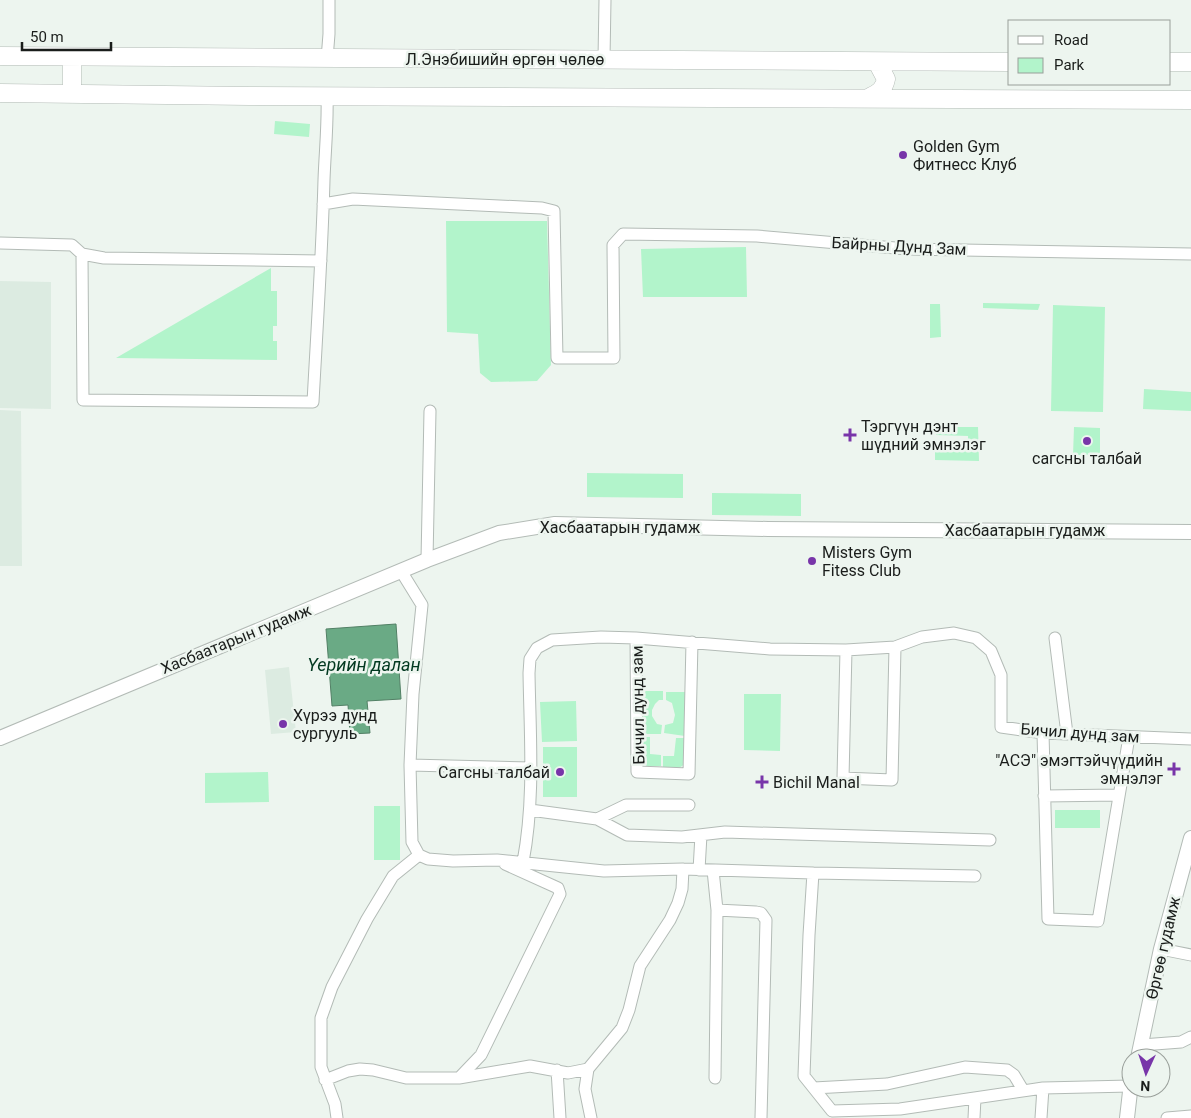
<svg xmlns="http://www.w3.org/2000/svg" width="1191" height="1118" font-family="Roboto,sans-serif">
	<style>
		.built { fill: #dcebe1 }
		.green { fill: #b2f4cb }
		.water { fill: #6aaa85; stroke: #528065 }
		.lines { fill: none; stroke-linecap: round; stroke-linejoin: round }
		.minor-casing { stroke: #b3bbb6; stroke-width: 13 }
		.tertiary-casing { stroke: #b3bbb6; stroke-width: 16 }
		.primary-casing { stroke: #b3bbb6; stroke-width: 19 }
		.minor { stroke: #fff; stroke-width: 11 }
		.tertiary { stroke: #fff; stroke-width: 14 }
		.primary { stroke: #fff; stroke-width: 18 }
		.poi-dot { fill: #7835a9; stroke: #edf5ef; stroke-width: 2 }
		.labels { text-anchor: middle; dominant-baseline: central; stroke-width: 5; stroke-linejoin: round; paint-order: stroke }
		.street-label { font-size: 16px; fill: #1a1d1b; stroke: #edf5ef }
		.poi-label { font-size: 16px; fill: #1a1d1b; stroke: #edf5ef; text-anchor: start }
		.water-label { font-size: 18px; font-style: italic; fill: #023920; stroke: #edf5ef }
	</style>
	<rect width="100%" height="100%" fill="#edf5ef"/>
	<path class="built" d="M0 281 51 282V409L0 408Z
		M0 410 21 411 22 566H0Z
		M289 667 296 732 271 734 265 670Z"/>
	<path class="green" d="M275 121 310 124 309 137 274 134Z
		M446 221H547L551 365 537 381 491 382 480 373 478 334 447 332Z
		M746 247 747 297H643L641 249Z
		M271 268V291H277V326H273V341H277V360L116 358Z
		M983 303 1040 304 1038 310 983 308Z
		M930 304H940L941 337 930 338Z
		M1053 305 1105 307 1103 412 1051 411Z
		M1144 389 1191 392V411L1143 409Z
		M936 427H978L979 461 935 460V449L968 450V436L936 435Z
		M1074 427 1100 428V455H1073Z
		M587 473 683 474V498L587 497Z
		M712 493 801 494V516L712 515Z
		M642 691H663V700H659L655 704 652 710V716L657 724 662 725 661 734H641Z
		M666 692H686L685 736 664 733 665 725 673 723 675 715 672 703 666 700Z
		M744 694H781L780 751 744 750Z
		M576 701 577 741 542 742 540 702Z
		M641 737H650V754L661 755V766H647L642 763Z
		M676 738H685V764L679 768 663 767V756H674Z
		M543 747H577V797H543Z
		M268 772 269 802 205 803V773Z
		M374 806H400V860H374Z
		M1055 810H1100V828H1055Z"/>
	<path class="water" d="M396 624 401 699 367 701 370 733 350 734 348 705 332 706 326 629Z"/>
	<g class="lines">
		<defs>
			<path id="minor" d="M327 59 329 34V0
				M604 59 605 0
				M323 204 353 199 542 208 554 211 557 358H614L613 245 623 234 757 236 907 249 1191 254
				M0 243 72 245 82 254 104 258 321 261
				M82 254 83 400 313 402C317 328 322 254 324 180 325 151 328 124 327 96
				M427 560 430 411
				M401 571 422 605 413 694 410 765 412 842 419 855 428 859 453 861 497 860 604 871 683 869 813 873 809 935 804 1076 832 1111 900 1109 1043 1088 1130 1086
				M636 638 637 772 689 774 692 642
				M1055 638 1067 734
				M846 650 843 778 892 780 895 647
				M1043 733 1048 919 1098 921 1129 737
				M410 765 531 768
				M1044 796 1119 795
				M530 810 597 819 627 835 682 837 725 832 990 840
				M597 819 626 805H689
				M523 862C535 799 530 736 529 673L530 659 537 648 552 640 601 637 636 638 770 649 846 650 895 647 922 637 954 633 976 638 991 651 1001 675V727L1043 733 1191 739
				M699 870 701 835
				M713 870 717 910 715 1078
				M813 873 975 876
				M717 910 756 912 761 913 766 920 761 1118
				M1161 949 1191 955
				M1142 1045 1181 1042 1191 1037
				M557 1070 560 1118
				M459 1078 481 1055 560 894 558 888 505 864
				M325 1080 348 1071 360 1069 373 1070 406 1078H459L530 1066 568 1073 588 1069
				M814 1088 887 1084 965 1067 1007 1070 1014 1075 1023 1090
				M337 1118 335 1104 321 1067V1018L332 987 367 919 393 876 419 855
				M591 1118 585 1089 588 1069 622 1028 629 1010 640 966 670 920 678 903 682 889 683 869
				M974 1118 975 1098
				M1041 1118 1043 1088
				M1167 1118 1191 1116"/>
			<path id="tertiary" d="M0 738 427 560 499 533 555 524 768 529 1191 532
				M1138 1058 1161 949 1191 838
				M1127 1118 1131 1083"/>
			<path id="primary" d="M0 56 1010 62
				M72 58V93
				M1170 62H1191
				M0 93 249 96 1191 100
				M870 97C879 93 884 89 886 79L877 62"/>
		</defs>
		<use href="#minor" class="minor-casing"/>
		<use href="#tertiary" class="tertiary-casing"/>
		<use href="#primary" class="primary-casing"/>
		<use href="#minor" class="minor"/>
		<use href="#tertiary" class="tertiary"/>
		<use href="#primary" class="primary"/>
	</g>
	<g class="poi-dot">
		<circle cx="903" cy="155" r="5"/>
		<path d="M847.5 427.5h5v5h5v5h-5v5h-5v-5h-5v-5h5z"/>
		<circle cx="1087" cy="441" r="5"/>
		<circle cx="812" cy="561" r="5"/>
		<circle cx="283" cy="724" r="5"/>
		<path d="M1171.5 761.5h5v5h5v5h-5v5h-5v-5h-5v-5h5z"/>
		<circle cx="560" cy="772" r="5"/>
		<path d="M759.5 774.5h5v5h5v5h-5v5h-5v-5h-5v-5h5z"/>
	</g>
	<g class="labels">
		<g class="street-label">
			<text x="505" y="59">Л.Энэбишийн өргөн чөлөө</text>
			<text transform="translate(899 246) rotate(3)">Байрны Дунд Зам</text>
			<text x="620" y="527">Хасбаатарын гудамж</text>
			<text x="1025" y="530">Хасбаатарын гудамж</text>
			<text transform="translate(236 639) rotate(-22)">Хасбаатарын гудамж</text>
			<text transform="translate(638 705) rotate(-91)">Бичил дунд зам</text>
			<text transform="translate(1080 733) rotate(4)">Бичил дунд зам</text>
			<text transform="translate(1163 948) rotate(-77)">Өргөө гудамж</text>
		</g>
		<g class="poi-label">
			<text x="913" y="146">Golden Gym<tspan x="913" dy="18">Фитнесс Клуб</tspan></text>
			<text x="861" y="426">Тэргүүн дэнт<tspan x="861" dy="18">шүдний эмнэлэг</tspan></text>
			<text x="1087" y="458" text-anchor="middle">сагсны талбай</text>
			<text x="822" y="552">Misters Gym<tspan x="822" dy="18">Fitess Club</tspan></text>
			<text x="293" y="715">Хүрээ дунд<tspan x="293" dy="18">сургууль</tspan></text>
			<text x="1163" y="760" text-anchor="end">"АСЭ" эмэгтэйчүүдийн<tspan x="1163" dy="18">эмнэлэг</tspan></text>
			<text x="550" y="772" text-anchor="end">Сагсны талбай</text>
			<text x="773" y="782">Bichil Manal</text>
		</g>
		<g class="water-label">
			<text x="364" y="664">Үерийн далан</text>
		</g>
	</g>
	<rect x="1008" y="20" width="162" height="65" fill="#edf5ef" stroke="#999f9a"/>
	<rect x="1018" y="36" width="25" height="8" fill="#ffffff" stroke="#999f9a"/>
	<text x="1054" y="45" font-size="15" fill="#1a1d1b">Road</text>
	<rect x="1018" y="58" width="25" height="15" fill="#b2f4cb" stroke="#999f9a"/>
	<text x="1054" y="70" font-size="15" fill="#1a1d1b">Park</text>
	<g transform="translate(1146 1073) rotate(183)"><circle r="24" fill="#edf5ef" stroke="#999f9a"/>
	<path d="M0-4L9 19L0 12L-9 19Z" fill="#7835a9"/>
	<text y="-8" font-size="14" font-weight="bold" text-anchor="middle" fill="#1a1d1b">N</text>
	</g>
	<path d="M22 42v8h89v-8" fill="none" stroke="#1a1d1b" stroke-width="2.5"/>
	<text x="30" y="42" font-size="15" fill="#1a1d1b" stroke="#edf5ef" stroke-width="4" paint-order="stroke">50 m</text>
</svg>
